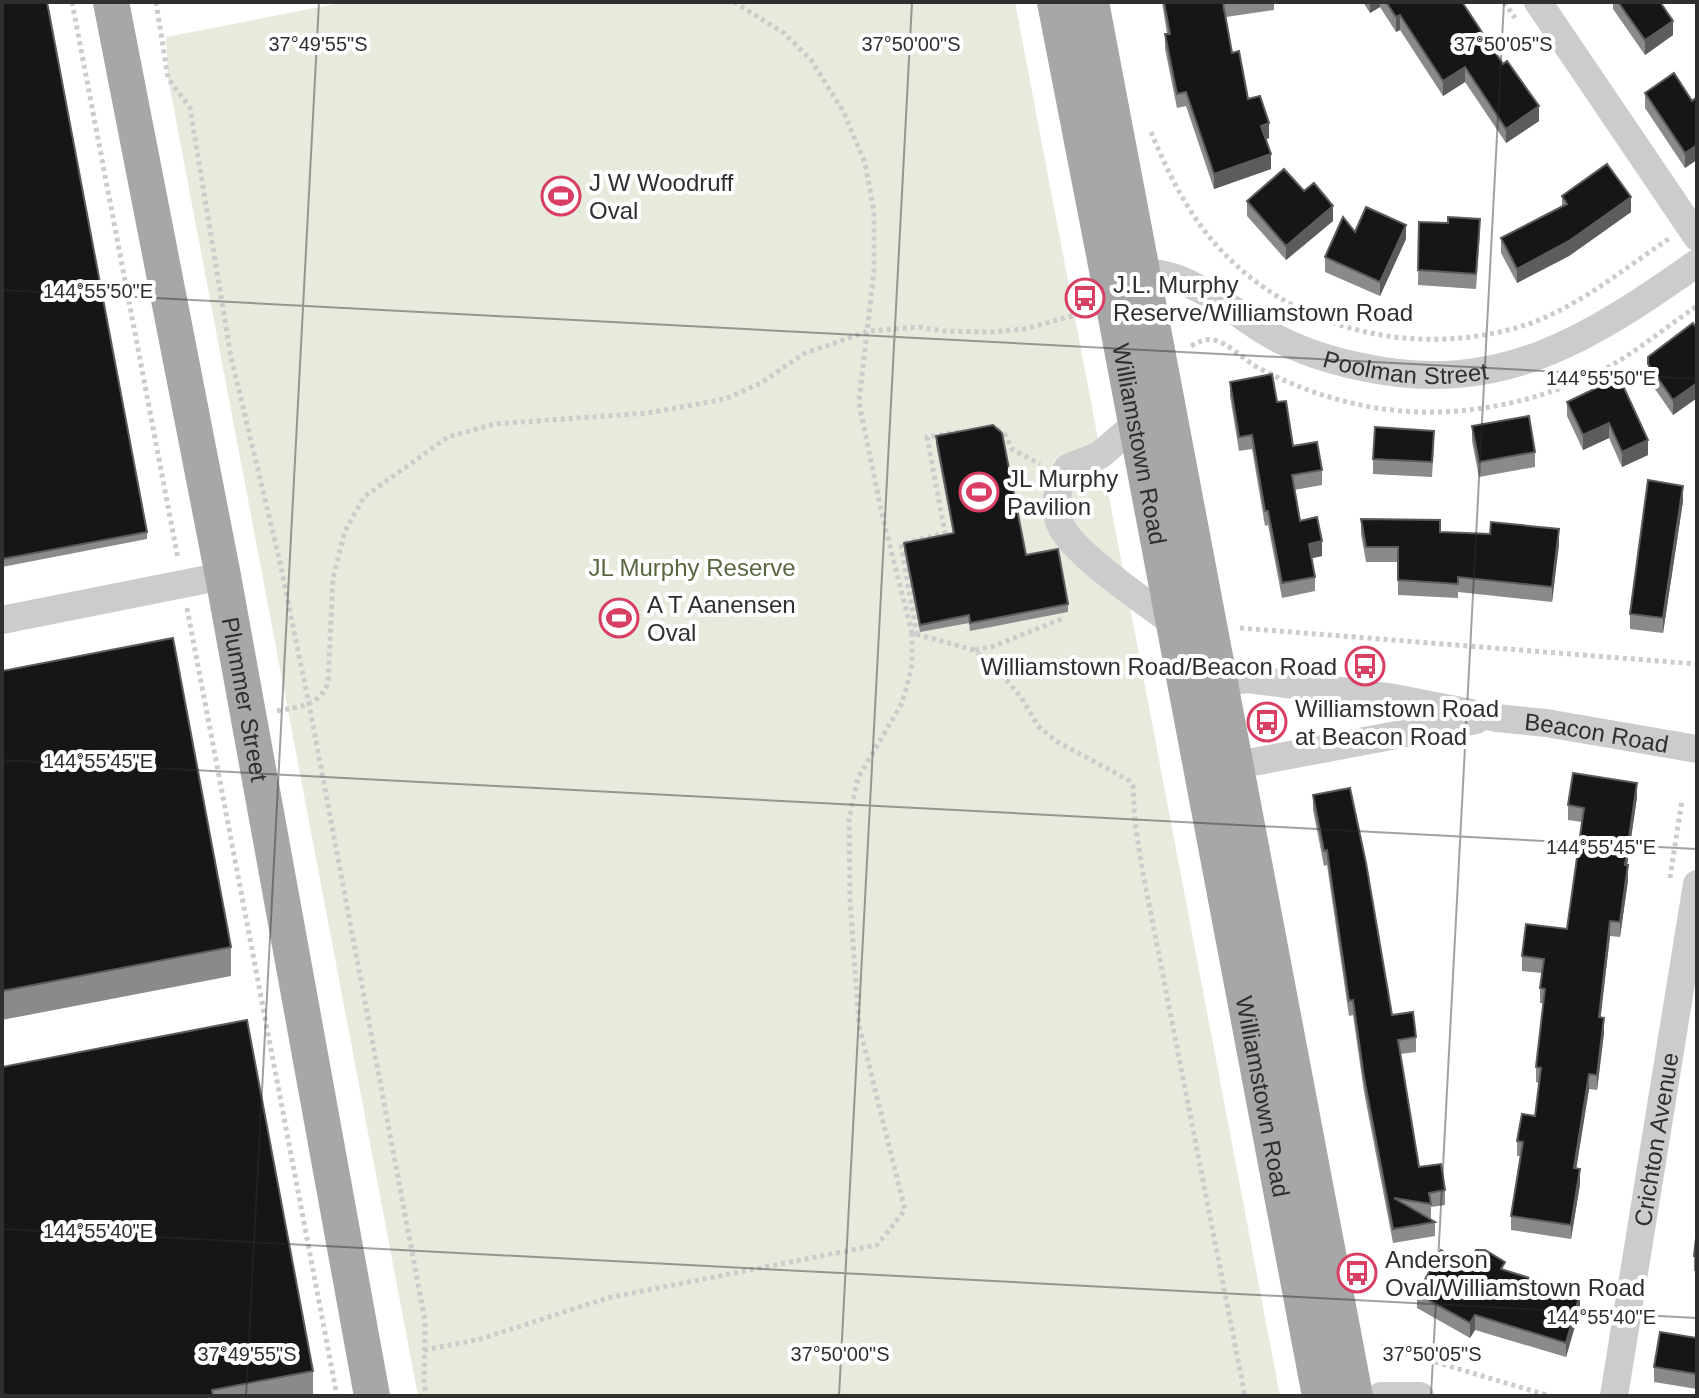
<svg xmlns="http://www.w3.org/2000/svg" width="1699" height="1398" font-family="Arial,sans-serif">
	<style>
		.green { fill: #e7ebde }
		.lines { fill: none; stroke-linecap: round; stroke-linejoin: round }
		.path { stroke: #ccc; stroke-width: 5; stroke-dasharray: 4 4; stroke-linecap: butt }
		.minor { stroke: #ccc; stroke-width: 28 }
		.major { stroke: #a7a7a7; stroke-width: 36 }
		.wall { fill: #8a8a8a }
		.shaded-wall { fill: #5c5c5c }
		.building { fill: #161616; stroke: #5c5c5c; stroke-width: 2 }
		.ticks { fill: none; stroke: #2f2f2f; stroke-width: 2; stroke-opacity: 0.45 }
		.labels { text-anchor: middle; dominant-baseline: central; stroke-width: 8; stroke-linejoin: round; paint-order: stroke }
		.poi-label { font-size: 24px; fill: #2f2f2f; stroke: #fff; text-anchor: start }
		.street-label { font-size: 24px; fill: #2f2f2f; stroke: #fff }
		.park-label { font-size: 24px; fill: #596740; stroke: #fff }
		.ticks-label { font-size: 20px; text-anchor: middle; fill: #2f2f2f; stroke: #fff; stroke-width: 8; stroke-linejoin: round; paint-order: stroke }
	</style>
	<rect width="100%" height="100%" fill="#fff"/>
	<path class="green" d="M345 2H1015L1280 1396H418L168 78 166 37Z"/>
	<g class="lines">
		<path class="path" d="M72 2 178 559
			M156 2 168 78 190 108 231 357 279 558 309 704 425 1321 424 1380 426 1396
			M734 2 784 33 812 61 844 113 865 163 874 212V271L859 401 861 413 883 519 912 633 974 650 998 670 1021 697 1038 726 1056 741 1130 781 1133 786 1135 823 1142 868 1245 1396
			M1504 2 1515 18
			M1151 132C1168 173 1188 214 1218 247 1293 330 1412 358 1519 327 1574 311 1623 269 1670 238
			M1191 346C1199 342 1205 338 1214 340 1228 343 1242 358 1255 366 1305 393 1361 410 1418 412 1484 414 1554 397 1612 365 1641 348 1669 325 1697 306
			M997 429 1005 435 1013 450 1040 464
			M187 608 337 1396
			M1240 628 1697 664
			M917 635 901 544 945 533 927 437 964 431
			M975 650 994 646 1064 618
			M277 711C300 706 318 707 328 683L333 578 345 531 364 497 448 437 494 424 648 413 725 399 761 383 803 354 869 331 919 327 944 331 991 332 1024 329 1086 312
			M1670 878 1682 800
			M1381 1346 1550 1396
			M424 1350 481 1339 607 1298 877 1245 905 1210 859 1025 850 900 849 819 858 778 901 705 907 686 912 665V633"/>
		<g class="minor">
			<path d="M1538 2 1697 237"/>
			<path id="s1" d="M1142 274C1181 267 1234 312 1266 332 1296 350 1328 360 1362 367 1500 397 1589 339 1697 263"/>
			<path d="M1135 425 1100 455 1068 468C1056 484 1053 511 1062 528 1077 556 1146 602 1173 623"/>
			<path d="M2 620 223 576"/>
			<path id="s2" d="M1221 682 1248 679 1394 698 1497 718 1546 723 1697 749"/>
			<path d="M1237 765 1476 720"/>
			<path d="M1381 1396H1420"/>
			<path id="s3" d="M1614 1396 1697 884"/>
		</g>
		<g class="major">
			<path id="s4" d="M111 2 223 576 372 1396"/>
			<path id="s5" d="M1055 2 1109 280 1320 1396"/>
			<path d="M1091 2 1355 1396"/>
		</g>
	</g>
	<path class="wall" d="M2 2 147 532V539L2 567Z
		M1162 2H1274V10L1226 17 1232 53 1248 99 1269 138 1266 139 1271 169 1214 189 1186 106 1177 108 1165 49V34H1167Z
		M1363 2H1462L1539 121 1506 143 1465 82 1443 96 1400 30 1396 32 1380 7 1370 13Z
		M1613 2H1660L1673 35 1645 55 1613 9Z
		M1645 93 1692 101 1685 168 1645 108Z
		M1562 196 1631 212 1569 256 1517 283 1501 253V238L1562 207Z
		M1247 201 1333 221 1286 260 1247 216Z
		M1419 222 1480 233 1476 289 1418 285Z
		M1355 232 1406 239 1380 296 1325 272V257Z
		M1697 329V398L1673 415 1648 379V357Z
		M1619 377 1648 455 1622 467 1609 438 1583 450 1567 416V402Z
		M1230 382 1277 402 1293 446 1322 470V485L1294 490 1300 521 1322 556 1311 558 1315 577V591L1282 598 1268 525 1265 526 1252 449 1239 451 1230 396Z
		M1472 426 1535 452V467L1479 477 1472 441Z
		M936 436 1026 555 1068 604V612L970 631 969 623 920 632 904 550V543L953 534 936 444Z
		M1434 445 1432 477 1373 474V459Z
		M1683 501 1663 633 1630 629V614Z
		M1361 519 1440 532 1559 544 1552 602 1458 592V598L1398 595V562H1366L1361 534Z
		M2 671 231 947V976L2 1020Z
		M1313 795 1392 1015 1416 1037V1052L1400 1054 1419 1167 1445 1190V1205L1431 1207V1219L1429 1218 1435 1222V1236L1393 1243 1364 1092 1353 1015 1349 1016 1327 865 1324 866 1313 810Z
		M1637 797 1627 865 1628 880 1620 937 1610 936 1600 1017 1604 1033 1597 1090 1589 1089 1576 1168 1580 1184 1571 1239 1511 1230V1216L1520 1156H1517V1141L1535 1116 1539 1083 1536 1082V1067L1543 1003H1540V988L1542 973 1522 971V956L1567 929 1582 822 1568 820V805Z
		M1697 1229V1271H1694V1256Z
		M1468 1265 1505 1271 1580 1309 1566 1357 1475 1330 1470 1338 1417 1308V1294Z
		M1697 1338V1389L1654 1382V1367Z
		M313 1371V1396H2Z"/>
	<path class="shaded-wall" d="M1370 2H1380V7L1370 13Z
		M1400 15V30L1396 32V17Z
		M1673 21V35L1645 55V40Z
		M1465 67V82L1443 96V81Z
		M1539 106V121L1506 143V129Z
		M1269 123V138L1261 141V126Z
		M1697 145V160L1685 168V153Z
		M1271 154V169L1214 189V174Z
		M1631 197V212L1569 256 1517 283V269Z
		M1333 206V221L1286 260V246Z
		M1406 225V239L1380 296V282Z
		M1697 383V398L1673 415V400Z
		M1609 423V438L1583 450V435Z
		M1648 440V455L1622 467V452Z
		M1683 486V501L1663 633V618Z
		M1559 529V544L1552 602V587Z
		M1322 541V556L1309 559V544Z
		M1637 783V797L1625 880V865Z
		M1628 865V880L1620 937V922Z
		M1610 921V936L1599 1032V1017Z
		M1604 1018V1033L1597 1090V1075Z
		M1589 1074V1089L1574 1183V1168Z
		M1580 1169V1184L1571 1239V1225Z
		M1580 1294V1309L1566 1357V1343Z
		M1475 1315V1330L1470 1338V1323Z"/>
	<path class="building" d="M2 2H47L147 532 2 559Z
		M1164 2H1230L1223 3 1232 53 1239 51 1248 99 1260 96 1269 123 1261 126 1271 154 1214 174 1186 92 1177 94 1165 34H1170Z
		M1386 2H1462L1503 64 1507 61 1539 106 1506 129 1465 67 1443 81 1400 15 1396 17Z
		M1618 2H1660L1673 21 1645 40Z
		M1674 73 1692 101 1697 97V145L1685 153 1645 93Z
		M1607 164 1631 197 1569 241 1517 269 1501 238 1567 204 1562 196Z
		M1284 169 1304 191 1314 183 1333 206 1286 246 1247 201Z
		M1366 207 1406 225 1380 282 1325 257 1343 217 1355 232Z
		M1448 217 1480 219 1476 274 1418 270 1419 222 1448 223Z
		M1693 323 1697 329V383L1673 400 1648 364V357Z
		M1272 374 1277 402 1286 401 1293 446 1317 442 1322 470 1292 475 1300 521 1317 517 1322 541 1309 544 1315 577 1282 583 1268 511H1265L1252 435 1239 437 1230 382Z
		M1619 377 1648 440 1622 452 1609 423 1583 435 1567 402Z
		M1529 416 1535 452 1479 462 1472 426Z
		M993 425 1002 433 1026 555 1058 549 1068 604 970 623 969 615 920 625 904 543 954 533 936 436Z
		M1375 427 1434 431 1432 462 1373 459Z
		M1648 480 1683 486 1663 618 1630 614Z
		M1361 519 1440 520V532L1490 534 1491 522 1559 529 1552 587 1458 577V584L1398 580V547H1366Z
		M173 638 231 947 2 991V671Z
		M1573 773 1637 783 1625 865H1628L1620 922 1610 921 1599 1017 1604 1018 1597 1075 1589 1074 1574 1168 1580 1169 1571 1225 1511 1216 1523 1142 1517 1141 1522 1114 1535 1116 1541 1068 1536 1067 1545 989 1540 988 1544 959 1522 956 1526 924 1567 929 1584 808 1568 805Z
		M1350 788 1366 863 1392 1015 1413 1012 1416 1037 1398 1040 1419 1167 1441 1164 1445 1190 1429 1193 1431 1204 1394 1198 1435 1222 1393 1229 1364 1077 1353 1000 1349 1001 1327 850 1324 851 1313 795Z
		M247 1020 313 1371 212 1390 213 1396H2V1067Z
		M1697 1229V1256H1694Z
		M1441 1250 1468 1265 1476 1250H1485L1505 1262 1501 1269 1580 1294 1566 1343 1475 1315 1470 1323 1417 1294Z
		M1660 1332 1697 1338V1374L1654 1367Z"/>
	<path class="ticks" d="M2 290 1697 379M2 760 1697 849M2 1229 1697 1318M246 1396 319 2M839 1396 912 2M1431 1396 1504 2"/>
	<defs>
		<symbol id="stadium-ring" viewBox="-11 -11 22 22"><circle r="9.5" fill="#fff" stroke="#d83f63" stroke-width="1.5"/><path d="M0-5a6.5 5 0 1 0 0 10a6.5 5 0 1 0 0-10ZM-3.5-1.8h7v3.6h-7Z" fill="#d83f63"/></symbol>
		<symbol id="bus-ring" viewBox="-11 -11 22 22"><circle r="9.5" fill="#fff" stroke="#d83f63" stroke-width="1.5"/><path d="M-5-6H5V4H4V6H2V4H-2V6H-4V4H-5ZM-3.5-4V0h7V-4ZM-3.5 1.2v1.5H-2V1.2ZM2 1.2v1.5H3.5V1.2Z" fill="#d83f63"/></symbol>
	</defs>
	<g fill-rule="evenodd">
		<use href="#stadium-ring" x="539" y="174" width="44" height="44"/>
		<use href="#bus-ring" x="1063" y="276" width="44" height="44"/>
		<use href="#stadium-ring" x="957" y="470" width="44" height="44"/>
		<use href="#stadium-ring" x="597" y="596" width="44" height="44"/>
		<use href="#bus-ring" x="1343" y="644" width="44" height="44"/>
		<use href="#bus-ring" x="1245" y="700" width="44" height="44"/>
		<use href="#bus-ring" x="1335" y="1251" width="44" height="44"/>
	</g>
	<g class="labels">
		<g class="poi-label">
			<text x="589" y="182">J W Woodruff<tspan x="589" dy="28">Oval</tspan></text>
			<text x="1113" y="284">J.L. Murphy<tspan x="1113" dy="28">Reserve/Williamstown Road</tspan></text>
			<text x="1007" y="478">JL Murphy<tspan x="1007" dy="28">Pavilion</tspan></text>
			<text x="647" y="604">A T Aanensen<tspan x="647" dy="28">Oval</tspan></text>
			<text x="1337" y="666" text-anchor="end">Williamstown Road/Beacon Road</text>
			<text x="1295" y="708">Williamstown Road<tspan x="1295" dy="28">at Beacon Road</tspan></text>
			<text x="1385" y="1259">Anderson<tspan x="1385" dy="28">Oval/Williamstown Road</tspan></text>
		</g>
		<g class="street-label">
			<text stroke="none"><textPath href="#s1" startOffset="286">Poolman Street</textPath></text>
			<text stroke="none"><textPath href="#s5" startOffset="450">Williamstown Road</textPath></text>
			<text stroke="none"><textPath href="#s4" startOffset="710">Plummer Street</textPath></text>
			<text stroke="none"><textPath href="#s2" startOffset="380">Beacon Road</textPath></text>
			<text stroke="none"><textPath href="#s5" startOffset="1114">Williamstown Road</textPath></text>
			<text stroke="none"><textPath href="#s3" startOffset="260">Crichton Avenue</textPath></text>
		</g>
		<g class="park-label">
			<text x="692" y="567">JL Murphy Reserve</text>
		</g>
	</g>
	<g class="ticks-label">
		<text x="318" y="51">37°49'55"S</text>
		<text x="911" y="51">37°50'00"S</text>
		<text x="1503" y="51">37°50'05"S</text>
		<text x="98" y="298">144°55'50"E</text>
		<text x="1601" y="385">144°55'50"E</text>
		<text x="98" y="768">144°55'45"E</text>
		<text x="1601" y="854">144°55'45"E</text>
		<text x="98" y="1238">144°55'40"E</text>
		<text x="1601" y="1324">144°55'40"E</text>
		<text x="247" y="1361">37°49'55"S</text>
		<text x="840" y="1361">37°50'00"S</text>
		<text x="1432" y="1361">37°50'05"S</text>
	</g>
	<rect width="1699" height="1398" fill="none" stroke="#2f2f2f" stroke-width="8"/>
</svg>
